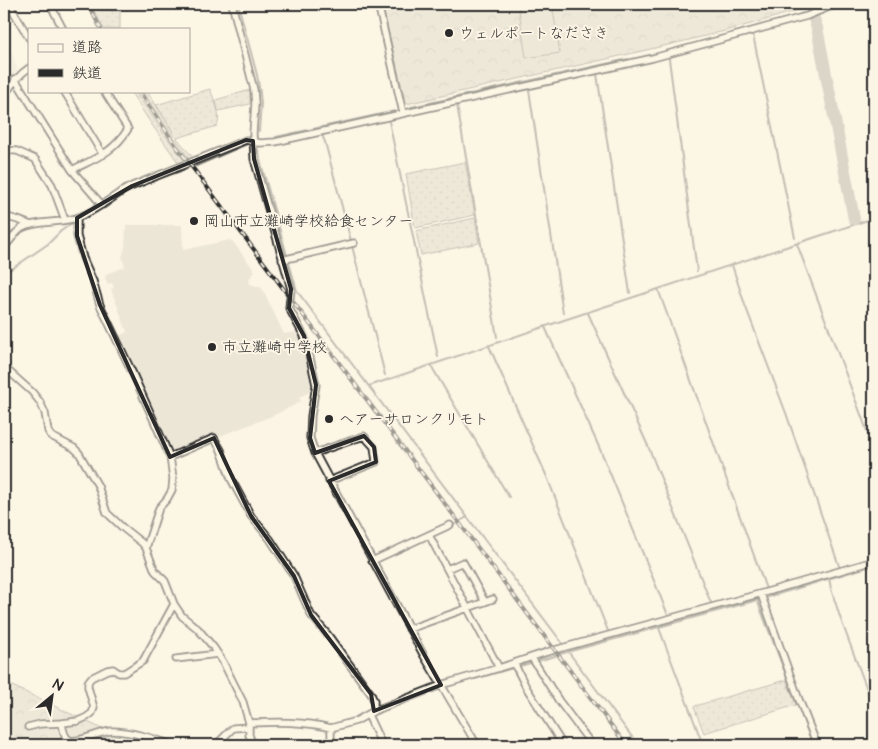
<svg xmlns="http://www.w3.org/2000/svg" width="878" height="749" font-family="'Architects Daughter','Klee One',sans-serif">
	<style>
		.built { fill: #ece6d7 }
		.grass { fill: url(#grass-dots); stroke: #84827a }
		.forest { fill: url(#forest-crowns); stroke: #84827a }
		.garden { fill: #ded8ca; stroke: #84827a }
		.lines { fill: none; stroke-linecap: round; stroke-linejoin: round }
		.stream { stroke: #7d7b74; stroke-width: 2 }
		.river { stroke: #b4b0a5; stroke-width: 12 }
		.minor-casing { stroke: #2b2b2b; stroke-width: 9 }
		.minor { stroke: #fcf5e5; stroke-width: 5.5 }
		.rail-casing { stroke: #2b2b2b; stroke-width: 4 }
		.rail { stroke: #fcf5e5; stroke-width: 2; stroke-dasharray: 5.5; stroke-linecap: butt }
		.marked { fill: none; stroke: #2b2b2b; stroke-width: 4; stroke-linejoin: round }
		.poi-dot { fill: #2b2b2b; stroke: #fcf5e5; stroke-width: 2 }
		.labels { text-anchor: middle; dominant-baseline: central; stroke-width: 4; stroke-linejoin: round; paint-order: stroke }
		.poi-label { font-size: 15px; fill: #2b2b2b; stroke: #fcf5e5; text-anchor: start }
	</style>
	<defs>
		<pattern id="grass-dots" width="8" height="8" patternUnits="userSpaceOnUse" patternTransform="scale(1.25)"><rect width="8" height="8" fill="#ded8ca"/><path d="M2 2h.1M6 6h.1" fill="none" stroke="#bfbaae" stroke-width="1.8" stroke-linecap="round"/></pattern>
		<pattern id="forest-crowns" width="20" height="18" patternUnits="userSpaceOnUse" patternTransform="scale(1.25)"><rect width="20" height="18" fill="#ded8ca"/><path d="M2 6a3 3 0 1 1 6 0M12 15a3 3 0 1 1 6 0" fill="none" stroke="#bfbaae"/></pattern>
	</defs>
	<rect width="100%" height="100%" fill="#fcf5e5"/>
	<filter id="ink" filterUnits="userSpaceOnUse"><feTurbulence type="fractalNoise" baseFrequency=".02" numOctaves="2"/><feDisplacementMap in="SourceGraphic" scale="10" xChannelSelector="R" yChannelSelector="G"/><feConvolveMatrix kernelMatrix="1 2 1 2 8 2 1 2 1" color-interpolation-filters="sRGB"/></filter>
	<g filter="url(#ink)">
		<path class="built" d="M4 31 18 72 4 92Z
			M126 225H182L183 250 230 240 233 242 255 271 249 279 250 284 262 288 284 334 296 332 306 357 311 384 310 392 299 397 301 401 291 407 272 416 220 436 216 435 173 453 169 450 118 336 127 332 111 289 114 288 112 283 108 284 105 278 106 274 125 267 122 257 125 247Z"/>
		<path class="grass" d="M90 4H95L101 10 120 11V29H104Z
			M210 89C214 100 222 115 217 126L177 138 194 159 190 160 142 91H147L174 133 156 105Z
			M250 90V104L218 111 216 100Z
			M130 91H135L163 132 186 163 180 165 150 122Z
			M465 162 475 215 415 228 406 174Z
			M475 218 479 243 421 255 416 231Z
			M786 680 796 705 704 733 694 707 695 706Z"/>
		<path class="forest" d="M382 4H811V6C755 24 699 38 642 51 564 69 484 86 406 104Z
			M4 682 96 726 132 745H4Z"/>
		<path class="garden" d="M518 4H552L560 53 526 58Z"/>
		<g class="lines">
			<path class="stream" d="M238 4 257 75 260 93 261 104 259 131
				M813 4V6
				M807 12 811 10
				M800 14 804 13
				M753 35 795 238
				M669 59 697 271
				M597 74 630 293
				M529 90 563 313
				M457 105 497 337
				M411 107 628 59
				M389 121 438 357
				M322 135 325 142 351 241
				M276 137 395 111
				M259 151 260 160 297 291 563 644
				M196 166 247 144
				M105 208 126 193 157 179 187 169
				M797 244 866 428 874 455
				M352 246 385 375
				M732 265 745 305 786 413 839 566
				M4 272 13 268 48 244 61 231 74 222
				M658 289 766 589
				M588 313 648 446 711 603
				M545 327 603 456 668 615
				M489 346 547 477 608 631
				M432 366 433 369 509 497
				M369 386 564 320 874 218
				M452 526 467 517
				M829 579 830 583 831 589 841 620 874 708
				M757 600 813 745
				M659 628 703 745
				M567 650 638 745
				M560 654 765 598 874 565
				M512 668 524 689 559 745
				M475 679 555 656"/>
			<path class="river" d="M814 19 817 28 854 219"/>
			<defs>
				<path id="minor" d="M9 4 29 38
					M50 4 63 29
					M232 4 254 90 255 104 253 133 254 159 291 289 289 308 304 336 309 353 316 385 311 416 310 438 315 453 424 656 477 745
					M378 4 403 113
					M15 79 72 170 102 205
					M64 91 103 155
					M4 96C11 85 18 75 29 68
					M4 150 17 151 35 159 52 185 65 220
					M72 170C96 158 113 153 128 129L104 91
					M4 216 18 220 31 225
					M77 218V236L83 258 93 281 100 305 133 374 170 457 173 478 172 490 167 499 159 508 146 548
					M4 247C10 242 16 231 22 228 37 220 62 224 79 217 98 210 113 195 132 186L246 140 260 143 275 142 653 58 807 16 829 7 841 4
					M282 260 354 243
					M4 367 32 392 40 402 45 413 48 431 51 436 74 448 79 453 98 486 107 513 123 528 142 543 146 548 155 571 165 581 174 604 182 616 198 629 214 648 223 662 243 702 249 723V735L253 745
					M315 453 364 436 374 447 376 462 329 481
					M170 457 214 438 221 450 231 479 251 516 270 539 294 576 311 615 328 635 371 694 374 701V711
					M429 535 499 668
					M372 561 450 525
					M447 569 463 562 485 602
					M761 594 798 697 817 745
					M409 629 493 599
					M532 658 559 701 592 745
					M176 659 218 654
					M515 663 517 669 526 687 563 745
					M368 715 382 745
					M62 723C63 729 64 738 70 740 78 743 101 731 112 731 131 731 155 739 173 745
					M249 723C277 722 303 721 331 728
					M28 727 40 724 62 723 78 721 87 717 92 713 94 708 88 687V682L91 678 107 670 113 669 119 673H124L143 661 174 604
					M216 745 233 728 249 727
					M331 745V728L356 721 374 711 441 685 499 668 547 652 770 591 874 561"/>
			</defs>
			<use href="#minor" class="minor-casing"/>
			<use href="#minor" class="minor"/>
			<defs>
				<path id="rail" d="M88 4 101 29
					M139 91 177 147 626 745"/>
			</defs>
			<use href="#rail" class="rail-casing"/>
			<use href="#rail" class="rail"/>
		</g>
	</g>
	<path d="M0 0H878V749H0ZM246 140 253 141 254 159 291 289 289 308 304 336 316 385 310 438 315 453 364 436 374 447 376 462 329 481 441 685 374 711 371 694 311 615 294 576 251 516 214 438 170 457 100 305 77 236V218L132 186Z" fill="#fcf5e5" fill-opacity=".55" fill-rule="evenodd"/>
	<path class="marked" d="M246 140 253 141 254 159 291 289 289 308 304 336 316 385 310 438 315 453 364 436 374 447 376 462 329 481 441 685 374 711 371 694 311 615 294 576 251 516 214 438 170 457 100 305 77 236V218L132 186Z"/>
	<g class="poi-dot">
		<circle cx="449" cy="33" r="5"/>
		<circle cx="194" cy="221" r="5"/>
		<circle cx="212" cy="347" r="5"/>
		<circle cx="329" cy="419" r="5"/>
	</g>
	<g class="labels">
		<g class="poi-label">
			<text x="459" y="33">ウェルポートなださき</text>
			<text x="204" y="221">岡山市立灘崎学校給食センター</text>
			<text x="222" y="347">市立灘崎中学校</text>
			<text x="339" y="419">ヘアーサロンクリモト</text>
		</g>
	</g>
	<rect width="878" height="749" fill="none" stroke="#fcf5e5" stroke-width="20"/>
	<rect x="10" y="10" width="858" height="729" fill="none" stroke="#2b2b2b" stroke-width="2" filter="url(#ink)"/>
	<rect x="28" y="28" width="162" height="65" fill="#fcf5e5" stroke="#a8a49b"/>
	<rect x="38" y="44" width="25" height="8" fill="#fcf5e5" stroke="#a8a49b"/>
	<text x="72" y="52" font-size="15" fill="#2b2b2b">道路</text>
	<rect x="38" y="69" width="25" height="8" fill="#2b2b2b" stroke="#a8a49b"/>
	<text x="72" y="78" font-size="15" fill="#2b2b2b">鉄道</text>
	<g transform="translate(52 696) rotate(29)" stroke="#fcf5e5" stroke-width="4" paint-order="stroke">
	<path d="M0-4L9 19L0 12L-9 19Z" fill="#2b2b2b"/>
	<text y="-8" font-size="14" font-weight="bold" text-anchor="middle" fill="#2b2b2b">N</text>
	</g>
</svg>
